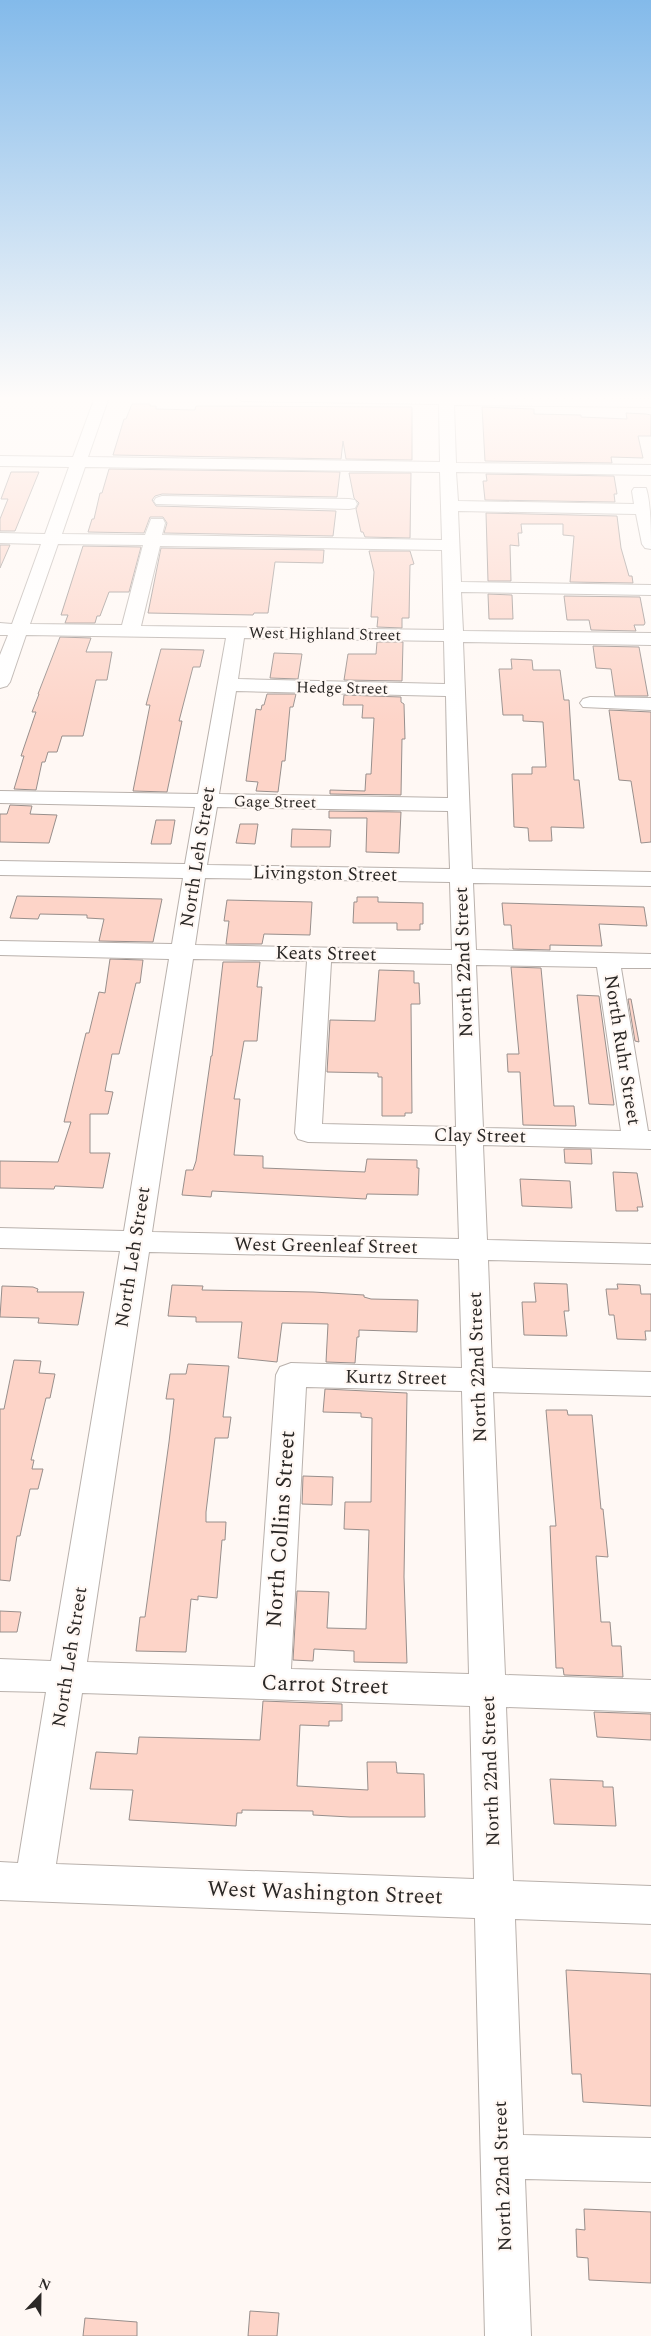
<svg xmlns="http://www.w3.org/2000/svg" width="651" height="2336" font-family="Spectral,serif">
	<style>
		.building { fill: #fdd4c8; stroke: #988f8c }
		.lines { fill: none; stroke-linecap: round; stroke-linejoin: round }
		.minor-casing { stroke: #b9b1ac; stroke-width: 2 }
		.minor { fill: #fff; fill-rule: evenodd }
		.labels { text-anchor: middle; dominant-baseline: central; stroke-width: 4.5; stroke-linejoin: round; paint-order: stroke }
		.far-street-label { font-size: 16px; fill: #2b2826; stroke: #fff8f4 }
		.street-label { font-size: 19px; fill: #2b2826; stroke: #fff8f4 }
		.near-street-label { font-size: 22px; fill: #2b2826; stroke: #fff8f4 }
	</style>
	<rect width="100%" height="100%" fill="#fff8f4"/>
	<path class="building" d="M132 404H150V406H156V409L195 410 196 406H203L412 407V460L346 459 343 441 341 459 113 455 124 419H126Z
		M482 407 534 409V414L581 415V417L627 419 626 413 646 414 651 415V436H638L643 458 611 457 612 463 485 461Z
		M109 469 340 472 337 497 162 494 155 496 152 500 156 506 336 511 333 536 164 533 167 523 163 517H150L144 533 88 532 92 519H94L100 493H102Z
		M11 472H39L15 531H0V519L8 499H1Z
		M349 473H411L410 538 365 537 363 532H361L356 509 359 503 354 498Z
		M486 474 614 476 617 494H614L615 502 485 500 483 481H487Z
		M486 513 617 516 621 548 629 576H632L633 583 570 582 574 536 563 535V524H521L522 533H518L519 546 510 545 511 581H488Z
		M0 545H10L0 568Z
		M83 546 141 547 129 592H109L100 616H97L95 623H65L68 615H61Z
		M161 548 324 550 323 563 275 562 268 613H254L253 615 148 613Z
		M369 551H410L414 564 410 565 409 618H402V628L377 627 378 617H371L374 572Z
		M488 594 512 595 513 619H489Z
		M564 596 640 597 645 623 644 625H634L636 631 591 630 589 620H567Z
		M60 637 91 638 86 652H112L107 680H96L83 736H62L57 752H48L45 762H42L36 790 14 789 24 756H21L36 712H32L39 694H38Z
		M377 642H403L402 681 344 680 348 654H376Z
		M593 646 639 647 648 696H615L611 669 596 668Z
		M161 649 204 650 200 667H193L179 721H182L167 792 133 791 150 705H146Z
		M274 653 302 654 298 679 270 678Z
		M511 659 532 660 533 670H560L564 700H569L574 780H579L584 828 551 827 552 841H529L528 828 514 827 512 774H532V767H546L543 722 523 721V715H503L499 669H512Z
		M267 694H296L293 707H290L285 761H282L278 792 256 791 258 782 246 781 256 709 261 710 262 705H264Z
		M344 695 401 697V702L404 704 405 739H402L401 795 330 794V790L365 791 366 774H371L374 718H362L363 705H343Z
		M609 710 651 712V842L641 843 631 781 619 780Z
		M10 805 32 806 30 814 57 815 49 843 0 842V814H7Z
		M329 811 401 812 399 853 366 852 367 818H329Z
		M156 820H175L171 844H151Z
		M240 824H258L255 844 236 843Z
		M292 829 331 830 330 847H291Z
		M17 896 73 897 162 899 153 942 99 941 104 919 87 918V915L40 914 38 919 10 918Z
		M357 897H378V902L423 903V924H420V930H397V923H353L354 902H357Z
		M227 900 312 902 310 935 264 934 262 944H226L229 921H224Z
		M502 903 644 907 647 926 599 924 602 946 550 945V950L513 949 511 925H504Z
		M110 959 143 960 140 983H136L119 1054H112L105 1091 113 1092 108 1114H90V1153H110L103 1188 55 1186 54 1189 0 1188V1161L58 1162 71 1122H64L86 1033H89L99 992 105 993Z
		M223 962H260L257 987H262L257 1041H244L234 1099H240L234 1155 263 1156V1168L340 1171 365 1172 367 1159 417 1160V1168H419L418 1195 367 1194 366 1199 212 1191 211 1197 182 1195 186 1170H193L196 1161 211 1056H212Z
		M511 967 541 968 554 1106H574L576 1126 523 1125 520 1072H508L507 1054H519Z
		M379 970 414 971V983H419L420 1004H411L412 1113H405V1116H382V1077H378V1073L327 1072 330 1020 375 1021Z
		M577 995 599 996 614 1105 589 1104Z
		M628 999H631L639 1042 635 1041Z
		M564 1149H591L592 1164 565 1163Z
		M613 1172 637 1173 643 1207H637L638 1211H616Z
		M520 1179 570 1181 572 1208 522 1206Z
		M534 1283 567 1284 569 1311H564L567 1336 524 1335 522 1302H536Z
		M617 1284 640 1285 641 1294H651V1331H645L646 1340 617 1339 614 1315H609L606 1289H618Z
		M172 1285 203 1286 202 1290 313 1292 364 1295V1297L371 1299 418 1300 417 1332 359 1330V1337H357L355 1363 326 1362 328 1324 282 1323 277 1362 238 1358 242 1322H196V1317L168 1316Z
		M2 1286 33 1287 38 1289 37 1292H84L78 1325 38 1323 39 1318 0 1317Z
		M14 1360 41 1361 39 1373 55 1374 50 1398H46L31 1460H34L32 1469H43L38 1489H30L20 1536H17L10 1581 0 1580V1409H4Z
		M188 1364 229 1366 223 1417H231L228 1438H215L206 1512V1522H226L225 1540H222L217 1598 198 1596V1600L191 1599 186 1652 136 1651 140 1617H145L169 1442 174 1399H166L170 1374H186Z
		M325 1389 407 1393 404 1577 407 1663 354 1662V1651L314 1649 313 1661 293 1660 297 1591 329 1592 327 1628 366 1629 369 1530 344 1529 345 1502H371L372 1418 361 1417V1413L323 1412Z
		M546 1410H567L568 1415H592L601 1509H603L608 1557 596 1556 601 1622H610L612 1646H621L623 1677 564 1675 563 1668H556L550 1526H556Z
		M303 1476 333 1477 332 1505 302 1504Z
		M0 1611 21 1612 17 1632H0Z
		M263 1701 342 1704V1721H329V1726L300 1725 297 1786 368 1790 367 1762H396L397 1773 424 1774 425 1817H350L313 1815V1811L242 1810V1813H237L236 1826 129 1820 133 1790 90 1789 96 1752 137 1754 139 1737 260 1740Z
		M594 1712 651 1714V1740L597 1737Z
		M550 1779 603 1781V1787H613L616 1826 554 1824Z
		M566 1970 651 1974V2106L583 2102 581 2074H572Z
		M584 2209 651 2212V2283L589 2280 588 2258 577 2257 576 2229 585 2230Z
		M250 2311 279 2313 277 2336H248Z
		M85 2318 137 2322V2336H83Z"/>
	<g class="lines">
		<defs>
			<path id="minor" d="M95 397H109L88 457 440 462 439 404 242 401 235 397 651 399V407L454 405 456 463 651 465V475L456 472 458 501 634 504 632 491 634 488H646C651 503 651 531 651 549L645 548 642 544 636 514 458 511 461 582 651 585V595L461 592 463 631 651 633V645L463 642 472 869 651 872V886L473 883 476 950 651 954V968H621L648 1131H651V1149L483 1145 487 1240 651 1244V1264L488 1260 492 1368 651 1372V1396L493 1392 505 1675 651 1680V1712L506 1707 513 1881 651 1886V1924L515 1919 523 2135 651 2138V2182L525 2179 531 2336H485L475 1918 0 1900V1862L18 1863 46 1692 0 1691V1659L51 1661 120 1251 0 1248V1228L124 1231 169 959 0 955V941L172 944 183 878 0 875V861L185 864 195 807 0 803V791L198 794 226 638 26 635 10 682 7 686 0 688V655L8 635H0V623L12 624 41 544 0 543V533L45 534 69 467 0 466V456L73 457ZM85 467 440 472 442 540 162 535 165 523 163 519H151L145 535 62 534ZM58 544 143 545 122 625 30 624ZM160 546 442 550 444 630 141 626ZM244 638 444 641 445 684 238 679ZM236 691 446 696 448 798 219 794ZM217 807 448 811 450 869 207 865ZM205 878 450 882 452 950 195 945ZM193 959 307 961 295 1133 298 1139 308 1142 456 1145 459 1239 152 1232ZM331 962 452 964 456 1127 322 1124ZM476 965 597 967 621 1131 483 1128ZM149 1252 459 1259 462 1368 291 1363 280 1367 276 1375 255 1667 87 1662ZM306 1387 462 1391 469 1674 291 1669ZM82 1693 470 1706 474 1879 56 1864Z
				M162 496 349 499 355 500 357 504 355 508 349 509 156 504 154 501 156 498Z
				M590 697 651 698V710L583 707 580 703 583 699Z"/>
		</defs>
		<use href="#minor" class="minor-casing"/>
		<use href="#minor" class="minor"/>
	</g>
	<linearGradient id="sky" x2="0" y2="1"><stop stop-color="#83baea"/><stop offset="0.55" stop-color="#fffcfa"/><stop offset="1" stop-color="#fffcfa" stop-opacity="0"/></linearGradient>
	<rect width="651" height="724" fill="url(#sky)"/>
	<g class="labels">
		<g class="far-street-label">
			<text transform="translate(325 634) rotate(1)">West Highland Street</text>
			<text transform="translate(342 688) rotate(1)">Hedge Street</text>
			<text transform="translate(275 802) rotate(1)">Gage Street</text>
		</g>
		<g class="street-label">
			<text transform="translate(198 857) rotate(-81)">North Leh Street</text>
			<text transform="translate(325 874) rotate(1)">Livingston Street</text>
			<text transform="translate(326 954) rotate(1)">Keats Street</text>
			<text transform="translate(464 962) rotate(-92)">North 22nd Street</text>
			<text transform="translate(622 1050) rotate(81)">North Ruhr Street</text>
			<text transform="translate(480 1136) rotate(1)">Clay Street</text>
			<text transform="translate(326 1246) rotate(1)">West Greenleaf Street</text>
			<text transform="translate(133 1257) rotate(-81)">North Leh Street</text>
			<text transform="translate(478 1367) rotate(-92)">North 22nd Street</text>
			<text transform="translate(396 1378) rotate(1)">Kurtz Street</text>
			<text transform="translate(70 1657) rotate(-81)">North Leh Street</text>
			<text transform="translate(491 1771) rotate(-92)">North 22nd Street</text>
			<text transform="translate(503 2176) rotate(-92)">North 22nd Street</text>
		</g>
		<g class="near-street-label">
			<text transform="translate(281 1529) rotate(-86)">North Collins Street</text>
			<text transform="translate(325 1685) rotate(2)">Carrot Street</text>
			<text transform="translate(325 1893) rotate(2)">West Washington Street</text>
		</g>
	</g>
	<g transform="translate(40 2296) rotate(22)" stroke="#fff8f4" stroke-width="4" paint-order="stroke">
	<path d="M0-4L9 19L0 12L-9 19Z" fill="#2b2826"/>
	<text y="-8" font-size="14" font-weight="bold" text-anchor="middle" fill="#2b2826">N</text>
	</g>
</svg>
